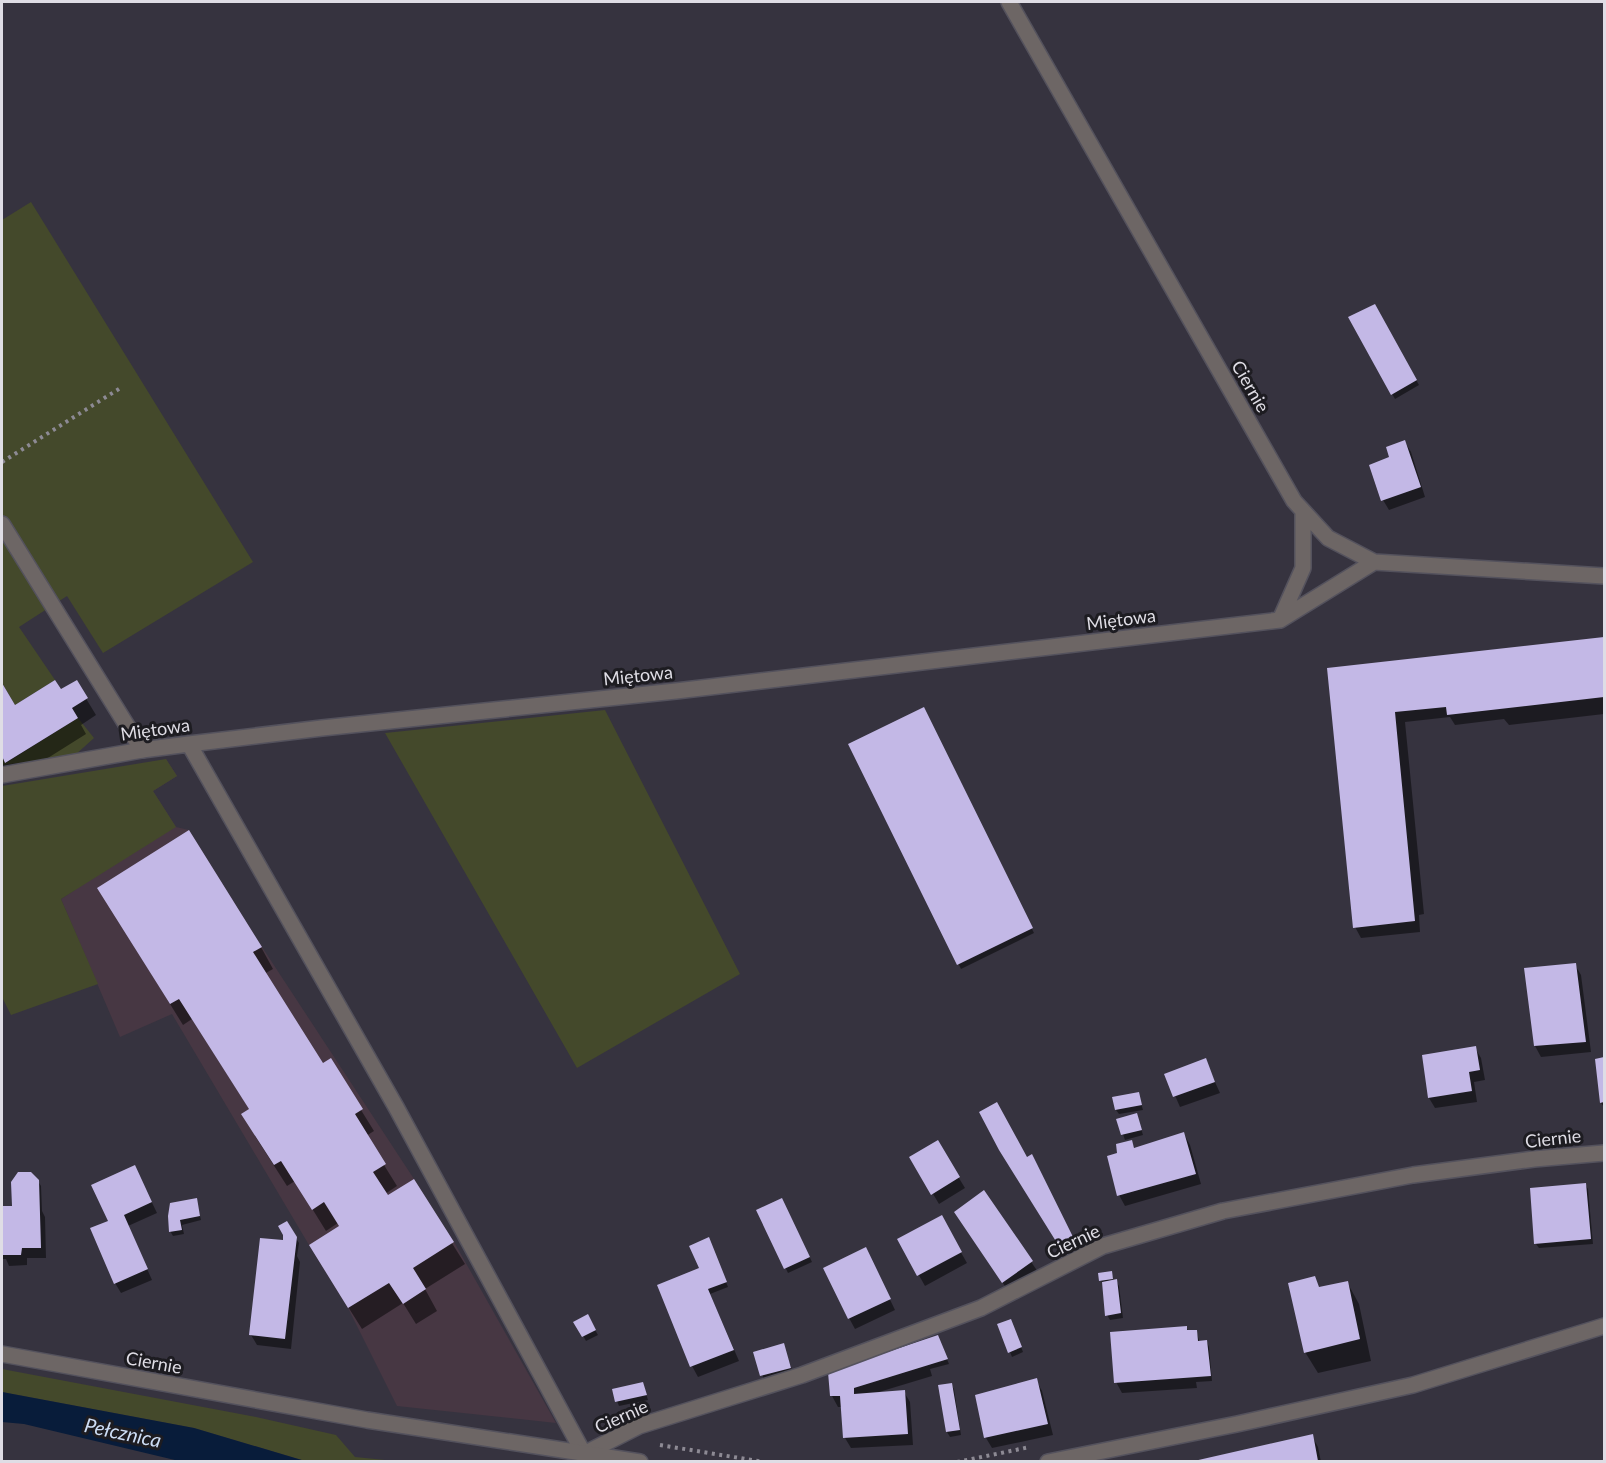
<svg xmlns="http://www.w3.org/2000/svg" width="1606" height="1463" font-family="Lato,sans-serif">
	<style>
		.education { fill: #473743 }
		.green { fill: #44492b }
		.water { fill: #081c3a }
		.shadow { fill: #0007 }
		.building { fill: #c3b8e6 }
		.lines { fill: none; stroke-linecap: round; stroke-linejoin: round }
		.pedestrian-casing { stroke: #54525d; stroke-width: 18 }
		.minor-casing { stroke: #54525d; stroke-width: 18 }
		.tertiary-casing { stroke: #54525d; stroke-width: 18 }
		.path { stroke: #8d8a94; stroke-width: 4; stroke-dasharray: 3 4.5; stroke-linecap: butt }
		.pedestrian { stroke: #6d6665; stroke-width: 15 }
		.minor { stroke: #6d6665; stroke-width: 15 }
		.tertiary { stroke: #6d6665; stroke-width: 15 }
		.labels { text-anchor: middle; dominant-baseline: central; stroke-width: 6; stroke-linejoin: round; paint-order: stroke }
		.street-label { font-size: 18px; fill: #dfdde5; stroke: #1d1c21 }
		.water-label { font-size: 20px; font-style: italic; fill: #cdddf5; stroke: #1d1c21 }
	</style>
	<rect width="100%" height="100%" fill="#36333f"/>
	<path class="education" d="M166 759 177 776 153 791 176 827 189 830 262 947 414 1179 454 1242 556 1423 397 1406 348 1308 309 1245 172 1014 120 1037 61 899 75 890Z"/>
	<path class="green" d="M31 202 253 562 103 653 67 596 19 627 55 680 15 705 2 683V220Z
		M605 710 740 974 577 1068 385 733Z
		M78 718 94 738 74 756 2 765V757L6 763Z
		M166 759 177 776 153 791 176 827 61 899 98 984 11 1015 2 997V786Z
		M2 1369 256 1417 336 1435 355 1457 395 1461H305L194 1428 2 1392Z"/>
	<path class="water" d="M2 1392 194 1428 305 1461H179L24 1424 2 1422Z"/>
	<path class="shadow" d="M1374 306 1419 385 1395 399 1350 318Z
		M1405 442 1411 452 1425 497 1389 510 1383 500Z
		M1604 639V714L1509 725 1504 719 1455 725 1450 717 1405 722 1424 914 1419 915 1420 932 1361 938 1355 927 1391 663Z
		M76 682 96 715 81 725 86 734 16 778 2 777V686L14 707 60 691Z
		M926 713 1034 933 961 969 850 745Z
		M99 889 261 947 273 969 264 974 322 1065 330 1060 374 1131 366 1136 397 1186 385 1194 387 1197 413 1181 465 1264 425 1289 437 1311 416 1324 403 1303 362 1329 323 1267 340 1227 338 1223 326 1231 295 1181 287 1186 255 1136 250 1110 192 1019 183 1025Z
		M1575 965 1581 975 1591 1052 1541 1057 1535 1046 1526 970Z
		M1475 1048 1481 1058 1485 1080 1474 1082 1477 1102 1435 1108 1429 1098 1423 1056Z
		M1604 1059V1107L1601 1103 1597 1060Z
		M1205 1060 1220 1093 1180 1107 1166 1075Z
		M1138 1093 1143 1110 1119 1114 1116 1110Z
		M1137 1115 1143 1135 1125 1140 1118 1120Z
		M1184 1134 1190 1145 1201 1184 1125 1206 1119 1195V1154L1131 1141 1135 1149Z
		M937 1142 965 1188 939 1204 911 1157Z
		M1000 1149 1034 1161 1078 1249 1066 1255Z
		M140 1178 157 1213 128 1226 152 1280 121 1293 115 1283 110 1222Z
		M38 1181 41 1186 42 1211 45 1217 46 1258H27V1265L9 1266 6 1259H2V1207H14Z
		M1585 1184 1588 1189 1593 1244 1539 1248 1536 1244Z
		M984 1193 1038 1272 1009 1292 962 1223Z
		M196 1199 201 1220 182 1225 184 1234 173 1236 170 1231Z
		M784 1204 812 1262 788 1273 758 1211Z
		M286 1223 299 1243 297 1256 300 1262 291 1349 257 1345 251 1335 284 1242Z
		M947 1228 967 1263 925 1286 899 1240Z
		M711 1244 728 1287 710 1294 739 1361 698 1377 692 1366 701 1269Z
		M871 1260 895 1310 855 1329 849 1318Z
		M1111 1273 1114 1281H1116L1119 1286 1123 1318 1110 1320 1107 1315 1103 1285 1101 1280Z
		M1315 1278 1319 1289 1347 1282 1359 1304 1371 1361 1318 1373 1305 1352Z
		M587 1316 598 1335 586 1341 576 1323Z
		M1013 1326 1023 1352 1012 1357 1010 1352Z
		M1186 1327 1189 1332 1196 1331 1200 1343 1207 1342 1209 1347 1212 1381 1196 1382 1197 1388 1122 1393 1116 1382Z
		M940 1342 949 1364 930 1369 932 1376 879 1392H904L910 1402 913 1445 851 1448 845 1438 842 1407H838L832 1396Z
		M783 1345 793 1373 764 1380 755 1353Z
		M1036 1380 1042 1391 1053 1435 992 1448 986 1438 977 1396Z
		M643 1384 648 1400 619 1406 617 1401Z
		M951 1385 954 1389 961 1435 950 1437 947 1432Z
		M1312 1436 1318 1447 1321 1462H1197Z"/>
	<path class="building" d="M1375 304 1417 380 1391 395 1348 317Z
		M1405 440 1421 487 1381 501 1369 465 1389 457 1386 447Z
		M1604 637V697L1447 715 1446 707 1395 712 1415 921 1353 928 1327 668Z
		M55 680 61 689 77 680 88 698 72 708 78 718 5 763 2 756V683L15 705Z
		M924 707 1033 928 957 965 848 744Z
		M189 830 262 947 253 952 323 1063 331 1058 363 1109 355 1114 386 1164 373 1172 388 1195 414 1179 454 1242 413 1268 426 1289 403 1304 389 1283 348 1308 309 1245 339 1226 324 1202 312 1210 281 1161 274 1165 241 1114 249 1109 179 999 170 1004 97 888Z
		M1576 963 1586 1042 1534 1046 1524 968Z
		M1476 1046 1480 1070 1469 1072 1472 1091 1428 1098 1422 1055Z
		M1604 1057V1102L1600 1103 1595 1059Z
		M1206 1058 1215 1082 1173 1097 1164 1074Z
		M1139 1092 1142 1105 1115 1110 1112 1097Z
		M997 1102 1027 1157 1032 1154 1076 1243 1062 1251 999 1150 979 1112Z
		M1137 1113 1142 1130 1121 1135 1116 1119Z
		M1184 1132 1196 1174 1117 1196 1107 1156 1117 1153 1116 1144 1132 1140 1134 1148Z
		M938 1140 960 1177 931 1195 909 1157Z
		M135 1165 152 1202 124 1215 148 1269 114 1284 90 1228 108 1221 91 1185Z
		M18 1172H31L39 1180 41 1248H22L21 1255H2V1206H12L11 1182Z
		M1586 1183 1591 1239 1534 1244 1530 1188Z
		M984 1190 1033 1261 1002 1283 954 1212Z
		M197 1198 200 1216 180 1220 182 1230 169 1232 168 1216 170 1203Z
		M782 1198 810 1257 784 1269 756 1210Z
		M942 1215 962 1252 917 1276 897 1239Z
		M287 1221 297 1237 285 1339 249 1335 260 1238 283 1240V1235L278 1226Z
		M709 1237 727 1282 708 1289 734 1350 690 1367 657 1285 699 1268 689 1246Z
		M866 1247 891 1299 848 1319 823 1268Z
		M1112 1271 1113 1279 1099 1281 1098 1273Z
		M1315 1276 1319 1287 1348 1281 1360 1339 1304 1353 1288 1283Z
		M1117 1279 1121 1313 1105 1316 1102 1282Z
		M588 1314 596 1330 582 1337 573 1322Z
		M1011 1319 1022 1347 1008 1353 997 1324Z
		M1187 1326V1330H1197L1198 1341 1207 1340 1211 1376 1114 1383 1110 1332Z
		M938 1335 948 1359 854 1388V1394L905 1390 908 1434 843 1438 840 1396H830L828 1372Z
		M784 1343 791 1368 760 1376 753 1352Z
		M1037 1378 1048 1424 984 1438 975 1395Z
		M643 1382 647 1395 615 1402 612 1389Z
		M952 1383 960 1430 946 1432 938 1385Z
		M1313 1434 1318 1461H1194Z"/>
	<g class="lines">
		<defs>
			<path id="pedestrian" d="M2 524 142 750"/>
			<path id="minor" d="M1009 2 1294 501 1328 538 1374 562 1604 576
				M1280 620 1303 568V511
				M189 744 396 1107 584 1454 639 1426 802 1375 981 1308 1103 1246 1223 1211 1413 1175 1534 1159 1604 1153
				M2 775 142 750 189 744 322 728 676 691 1280 620 1374 562"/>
			<path id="tertiary" d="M2 1354 367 1420 640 1462
				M1048 1462 1237 1424 1413 1385 1604 1326"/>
		</defs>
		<use href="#pedestrian" class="pedestrian-casing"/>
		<use href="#minor" class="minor-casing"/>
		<use href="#tertiary" class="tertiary-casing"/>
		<path class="path" d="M2 462 122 387
			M660 1445 764 1462
			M957 1462 1030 1447"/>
		<use href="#pedestrian" class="pedestrian"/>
		<use href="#minor" class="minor"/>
		<use href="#tertiary" class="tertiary"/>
	</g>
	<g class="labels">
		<g class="street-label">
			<text transform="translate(1251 386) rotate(60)">Ciernie</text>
			<text transform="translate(1121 619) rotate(-7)">Miętowa</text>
			<text transform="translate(638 675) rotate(-6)">Miętowa</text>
			<text transform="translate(155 729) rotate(-8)">Miętowa</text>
			<text transform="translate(1553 1138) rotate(-6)">Ciernie</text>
			<text transform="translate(1073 1241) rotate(-25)">Ciernie</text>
			<text transform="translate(154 1362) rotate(10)">Ciernie</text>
			<text transform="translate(621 1416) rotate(-24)">Ciernie</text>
		</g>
		<g class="water-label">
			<text transform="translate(123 1432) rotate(12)">Pełcznica</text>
		</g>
	</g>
	<rect width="1606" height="1463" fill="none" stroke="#dfdde5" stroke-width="6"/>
</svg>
